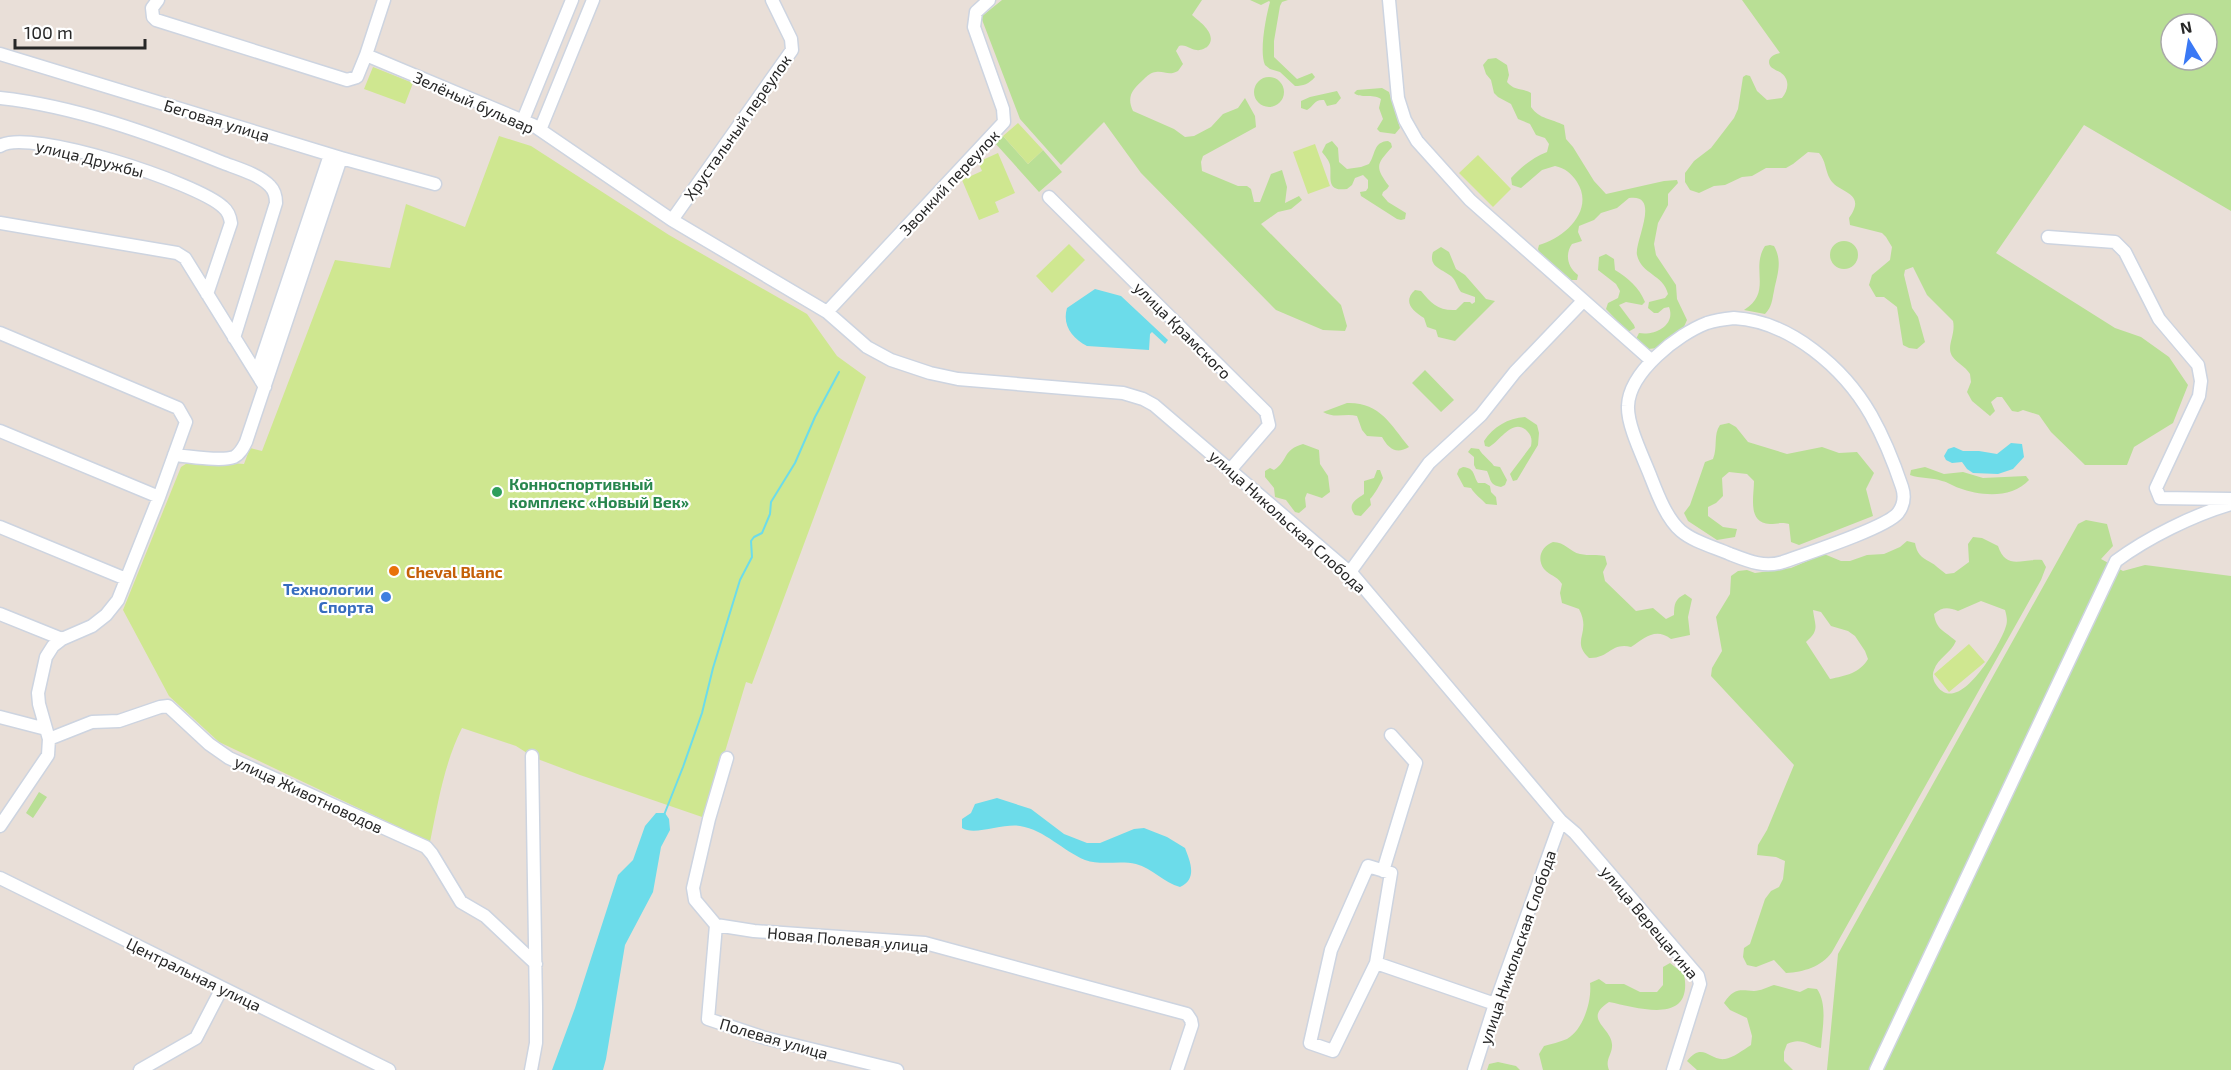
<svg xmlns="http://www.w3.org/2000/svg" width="2231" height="1070" font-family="'Exo 2',sans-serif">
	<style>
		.green { fill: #b9df95; fill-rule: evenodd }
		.pitch { fill: #cfe790 }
		.water { fill: #6cdcea }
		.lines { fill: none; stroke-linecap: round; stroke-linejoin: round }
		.stream { stroke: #6cdcea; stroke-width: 2 }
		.minor-casing { stroke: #cdd4e0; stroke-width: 15 }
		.minor { stroke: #fff; stroke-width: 12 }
		.leisure-dot { fill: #2e9e5b; stroke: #fff; stroke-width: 2 }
		.food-dot { fill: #e8710a; stroke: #fff; stroke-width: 2 }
		.shop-dot { fill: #3f7fe0; stroke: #fff; stroke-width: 2 }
		.labels { text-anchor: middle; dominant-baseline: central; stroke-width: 4.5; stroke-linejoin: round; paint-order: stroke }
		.street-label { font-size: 16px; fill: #272727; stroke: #fff }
		.leisure-label { font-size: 16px; font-weight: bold; fill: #27864d; stroke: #fff; text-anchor: start }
		.food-label { font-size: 16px; font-weight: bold; fill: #c56008; stroke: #fff; text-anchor: start }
		.shop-label { font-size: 16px; font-weight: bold; fill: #366cbe; stroke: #fff; text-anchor: end }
	</style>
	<rect width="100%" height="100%" fill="#e9dfd8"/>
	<path class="green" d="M1002 0H1202L1192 15C1200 22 1219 35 1207 47 1205 48 1200 51 1197 50 1190 50 1187 44 1179 46L1176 51 1183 64 1178 71C1169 76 1165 71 1156 72 1151 72 1147 76 1144 79 1133 89 1126 96 1133 111L1174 129 1185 137 1194 136 1211 127 1223 114 1238 108 1245 98 1255 116 1256 127 1203 156 1201 162 1202 171 1238 186H1247L1251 189 1254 202H1260L1271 174 1282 170 1287 187 1285 203 1299 196 1302 200 1291 209 1278 212 1261 224 1341 305 1347 326 1345 331 1323 330 1276 310 1141 173 1104 122 1061 165 1020 119 981 17Z
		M1250 0H1288L1282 2 1280 6 1274 41V57L1297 79 1312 73 1315 77C1309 84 1303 86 1295 86L1280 72 1270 69 1265 65C1259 52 1266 16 1270 2L1269 1 1261 5Z
		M1742 0H2231V211L2084 125 1996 253 2115 328 2141 337 2169 357 2188 385 2173 423 2134 447 2127 465H2085L2051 432 2039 415 2023 410 2018 412 2012 411 2002 397H1997L1991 402 1995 411 1990 416 1972 401 1967 392 1971 382 1970 374C1965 366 1957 363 1952 356 1946 346 1956 335 1953 321L1927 295 1913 267 1905 270 1904 275 1912 308 1918 317 1925 342 1917 349 1909 348 1903 345 1897 307 1884 297H1876L1869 285 1872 275 1890 260 1892 247 1886 237 1882 233 1850 225 1849 218C1868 191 1838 194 1830 179 1825 170 1826 161 1819 153L1808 152 1793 164 1786 168H1766L1752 176 1742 177 1725 185 1714 186 1699 193 1690 190 1685 182V173L1694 161 1711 148 1734 118 1738 109 1743 77 1746 75 1750 76 1757 91 1767 100 1782 98C1789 89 1790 79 1780 72 1779 72 1772 68 1771 67 1765 59 1774 54 1780 53ZM2171 24H2207V60H2171Z
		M1496 58 1507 65 1509 75 1507 82C1514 91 1523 88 1531 93V107C1539 119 1552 119 1564 125L1566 139 1573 147 1594 181 1606 194 1664 181 1677 180 1678 183 1668 194V205L1658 223 1654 244 1656 255 1676 285 1677 299 1687 320 1683 329 1670 336 1658 348 1648 349 1636 339 1639 333C1655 336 1676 325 1669 307L1664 308 1658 313H1654L1648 308 1649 302 1665 298 1668 294C1664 275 1641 274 1637 255 1634 242 1662 193 1629 198L1617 208 1601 213 1594 220 1579 226 1578 232 1582 241 1572 244C1565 254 1567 267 1578 275L1577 280H1571L1539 252 1538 249 1539 245C1565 238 1595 210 1577 182 1572 174 1565 168 1555 166L1542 170 1521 188 1512 185 1511 178C1521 167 1532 158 1547 152L1549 144 1545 138 1536 135 1530 124 1518 119 1511 104 1498 97 1494 93 1491 80 1486 74 1483 65 1488 59Z
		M1254 92a15 15 0 1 1 30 0a15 15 0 1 1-30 0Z
		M1382 88 1389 92 1400 128 1395 134 1380 132 1377 129 1383 119 1379 108 1381 99C1372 93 1361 99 1354 93L1357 90Z
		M1337 91 1341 98 1336 104 1327 106 1324 100C1314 99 1314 106 1307 110L1301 108V101L1310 97Z
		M1003 136 1028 164 1043 150 1062 172 1039 192 995 143Z
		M1332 141 1338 148 1339 162 1347 169 1361 167 1369 164C1376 154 1373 142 1388 141L1391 143 1392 147C1377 164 1374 166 1389 186L1387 189 1383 192 1382 195 1388 202 1406 213 1405 219 1401 220 1397 219 1361 196 1360 192 1366 191 1368 188V180L1363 175 1355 178 1352 185 1347 189C1325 192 1332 176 1330 165 1329 160 1325 156 1322 152L1326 144Z
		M1830 255a14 14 0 1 1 28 0a14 14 0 1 1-28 0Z
		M1770 245 1774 246C1783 262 1777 275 1774 291 1772 300 1772 307 1765 314L1744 310C1773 292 1750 269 1765 246Z
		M1441 247 1449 252 1456 269 1465 275 1486 299 1495 301 1455 341 1438 337 1436 330 1427 327 1424 318C1413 311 1402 302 1415 290L1421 291C1431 303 1438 311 1456 310L1464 302H1470L1472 304 1475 302V297L1461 292C1457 287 1456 280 1451 276 1442 269 1428 267 1433 252Z
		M1606 254 1614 259 1615 270C1628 278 1639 287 1645 302L1642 305 1626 302 1619 305 1634 325 1635 328 1628 332 1606 309 1608 303 1618 298 1620 291 1616 284 1598 270 1599 257Z
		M1425 370 1454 400 1441 412 1412 383Z
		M1347 403C1380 402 1390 424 1409 447 1396 455 1388 448 1382 437L1367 436 1362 430 1357 416C1345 413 1335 419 1323 412Z
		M1525 417 1537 425 1539 433 1538 445 1517 480 1513 481 1510 474 1531 446C1532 440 1532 436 1527 431 1513 417 1500 441 1489 447L1485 446 1484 441C1493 427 1508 418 1525 417Z
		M1729 423 1736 427 1748 442 1787 454 1822 447 1839 453 1857 452 1874 473 1866 489 1873 516 1799 545 1791 542 1789 524C1781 522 1777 524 1770 524 1747 523 1754 497 1754 481L1747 474 1729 472 1722 478 1723 496 1716 503 1708 507V516L1723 527 1737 529 1735 537 1717 540 1688 521 1684 513 1690 505 1705 462 1713 459C1718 447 1713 435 1720 425Z
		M1303 444 1319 450 1320 464 1328 476 1330 492 1322 498 1307 493 1305 498 1306 507 1299 513 1295 512 1286 500 1275 497 1274 488 1265 477V471L1270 468 1274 470C1289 460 1282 450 1303 444Z
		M1471 448 1479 449C1483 456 1489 459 1494 466L1500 467 1507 480 1505 485 1501 487C1489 485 1491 479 1487 471L1476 469 1474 465V457L1468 452Z
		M1463 467C1475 468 1473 475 1478 483H1485L1490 486 1491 492 1496 497 1497 505 1486 504C1481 498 1475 495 1471 488L1464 487 1457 474 1459 469Z
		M1925 467 1944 474 1963 472 1983 478 2026 476 2029 480C2012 499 1980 496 1959 488 1953 486 1948 482 1942 481 1932 477 1920 479 1910 475L1911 470Z
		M1377 470H1380L1383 478C1381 483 1374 495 1370 499L1371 505 1361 516 1355 515C1346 504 1357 499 1364 494V481L1374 478Z
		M2086 520 2107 524 2113 546 2101 559 2123 571 2145 565 2231 576V1070H1827L1838 954 2078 524Z
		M1973 537 1982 538 1998 546C2006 571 2023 558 2042 560L2046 567 2041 580 1832 952C1821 967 1804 972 1786 973L1774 960 1756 967 1747 965 1743 957 1744 948 1750 944 1765 899 1771 891 1779 887 1783 879 1785 861 1776 857 1757 855 1758 845 1767 830 1794 765 1711 676 1712 668 1722 651 1716 617 1730 594 1731 576 1738 571 1747 570 1755 573 1791 568 1824 554 1841 561H1850L1867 555 1884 554 1900 547 1907 541 1915 543C1917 554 1921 557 1930 562 1936 565 1940 570 1946 574L1954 573 1969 562 1968 544ZM1981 601 2005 610C2007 617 2008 622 2005 629 1999 646 1957 721 1935 683 1933 679 1932 674 1934 670 1938 658 1951 653 1956 641 1945 631 1936 630 1934 614 1942 607 1948 607 1958 611ZM1813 610 1821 612 1831 626 1848 631 1855 636 1865 651 1868 659C1860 673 1845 676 1830 679L1806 642C1820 630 1815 626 1813 610Z
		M1553 542C1565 542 1570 552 1580 554 1589 556 1597 554 1605 556L1607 564 1603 572 1605 581 1636 611 1653 608 1666 619 1674 615C1674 604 1675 599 1685 594L1692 599 1688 617 1690 635 1671 639C1655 627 1645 638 1631 647 1611 642 1609 659 1589 658 1570 640 1592 634 1579 609L1562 603 1560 593 1562 584C1556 575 1550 576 1544 569 1536 558 1542 546 1553 542Z
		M39 792 47 797 33 818 26 813Z
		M1670 963 1684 974C1694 1026 1639 1008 1609 1002 1581 1020 1614 1028 1612 1047 1611 1056 1605 1060 1609 1070H1543L1539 1054 1544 1046C1551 1044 1560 1042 1567 1039 1584 1029 1592 1000 1590 983L1599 979 1606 984H1624L1640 992H1657L1663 985V967Z
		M1774 985 1800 992 1808 988 1817 989C1828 1005 1822 1029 1821 1048 1807 1045 1801 1037 1787 1044L1784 1052V1061L1793 1070H1697L1687 1061C1703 1041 1709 1061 1725 1059 1733 1058 1743 1050 1751 1045L1752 1036 1747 1018 1730 1010 1724 1003C1734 988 1739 990 1754 991 1760 991 1768 987 1774 985Z
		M1498 1062 1516 1066 1520 1070H1487L1489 1064Z"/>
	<path class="pitch" d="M373 67 413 83 405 104 364 89Z
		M1018 123 1043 150 1028 164 1003 136Z
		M499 136 531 146 669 235 807 314 837 356 866 377 752 684 746 682 705 818 580 775 535 758 516 746 462 728C444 764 438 803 430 842L219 742 169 696 123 610 181 467 192 460 244 464 250 448 262 451 335 260 390 268 406 204 465 227Z
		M1315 144 1330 186 1308 194 1293 152Z
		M998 153 1015 193 995 202 999 212 979 220 962 180 982 171 978 162Z
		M1478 155 1511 189 1493 207 1459 173Z
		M1069 244 1085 260 1052 293 1036 276Z
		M1969 644 1985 662 1949 692 1934 674Z"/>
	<path class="water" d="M1095 289 1121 296 1168 340 1165 344 1152 332 1150 334 1149 350 1087 346C1072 338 1062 325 1067 308Z
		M2011 443 2022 444 2024 457 2013 469 1998 474 1973 473 1967 469 1962 462 1952 463 1946 460 1944 456 1948 449 1954 447 1963 451H1979L1997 454Z
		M997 798 1031 809 1064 834 1087 843H1100L1134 829 1144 828 1167 837 1185 848C1190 861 1198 879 1180 887 1164 883 1152 868 1136 864 1119 860 1102 866 1085 860 1063 851 1045 830 1020 826 1004 823 974 836 962 828V819L971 813 975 804Z
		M656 813H665L669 819 670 830 661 847 653 892 625 945 606 1059 603 1070H552L575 1008 618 875 633 860 645 826Z"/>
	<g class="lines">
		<path class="stream" d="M664 815 683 767 702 713 713 668 740 580 752 557 751 541 754 537 762 533 770 514 771 502 795 463 815 417 839 372"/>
		<defs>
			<path id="minor" d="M158 0 152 8 153 17 156 20 347 80 357 77 366 55 533 125 672 220 827 312 867 347 891 360 930 373 958 379 1123 393 1143 399 1154 405 1354 576 1561 821 1495 1004 1474 1070
				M1389 0 1398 98 1405 120 1417 141 1470 200 1652 361
				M0 54 341 158 435 184
				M366 55 384 0
				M0 98C74 106 152 134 221 162 236 168 259 174 270 186 275 191 276 196 276 203L234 338
				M523 120 572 0
				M540 130 593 0
				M0 146C28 127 198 183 223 207 228 211 230 216 231 223L207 294
				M1049 197 1266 412 1269 425 1231 469
				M672 220 792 50 791 39 772 0
				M0 223 177 253 185 258 265 387
				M2048 237 2115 242 2125 252 2159 319 2198 365 2201 381 2199 396 2156 488 2160 498 2231 499
				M827 312 1004 122 1003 109 974 27 976 12 989 0
				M1734 318C1790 321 1844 368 1871 415 1884 438 1894 463 1902 487 1905 496 1904 505 1898 513 1886 528 1805 554 1783 562 1764 568 1748 561 1730 554 1714 547 1694 542 1681 531 1666 518 1657 493 1650 475 1643 457 1627 425 1628 406 1629 372 1678 334 1707 323 1716 320 1724 319 1734 318Z
				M0 333 178 408 186 422 159 497 118 600 106 615 92 626 62 639 53 646 46 657 38 693 39 704 49 739 48 755 0 826
				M257 373 330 155
				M0 431 159 497
				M174 455C189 456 221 462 234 457 240 454 243 448 246 442L341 158
				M0 527 126 579
				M1350 572 1429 463 1481 415 1515 372 1583 301
				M0 614 62 639
				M0 717 46 729
				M49 739 92 722 119 721 160 707 168 706 209 744 229 758 426 847 432 854 461 902 485 916 536 964
				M727 758 709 819 693 888 695 900 716 925 754 931 925 943 1187 1014 1191 1020 1192 1025 1177 1070
				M1561 821 1575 833 1698 976 1700 984 1673 1070
				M1383 871 1416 763 1391 735
				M0 878 389 1070
				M716 925 708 1019 765 1038 897 1070
				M1376 963 1333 1051 1310 1043 1331 950 1368 866 1391 873 1376 963 1495 1004
				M140 1070 196 1038 222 988
				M531 1070 536 1043V1007L532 756
				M1876 1070 2116 561C2147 538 2193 515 2231 504"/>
		</defs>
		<use href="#minor" class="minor-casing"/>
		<use href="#minor" class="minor"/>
	</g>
	<circle class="leisure-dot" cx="497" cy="492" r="6"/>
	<circle class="food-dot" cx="394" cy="571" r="6"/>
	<circle class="shop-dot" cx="386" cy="597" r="6"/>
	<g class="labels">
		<g class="street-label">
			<text transform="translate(474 102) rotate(24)">Зелёный бульвар</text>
			<text transform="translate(217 120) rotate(17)">Беговая улица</text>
			<text transform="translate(737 127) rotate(-55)">Хрустальный переулок</text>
			<text transform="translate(90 158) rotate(14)">улица Дружбы</text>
			<text transform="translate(949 182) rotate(-47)">Звонкий переулок</text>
			<text transform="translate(1183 330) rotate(45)">улица Крамского</text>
			<text transform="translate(1288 521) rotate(42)">улица Никольская Слобода</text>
			<text transform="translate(309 794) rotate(25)">улица Животноводов</text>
			<text transform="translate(1650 922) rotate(50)">улица Верещагина</text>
			<text transform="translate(848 939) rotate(5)">Новая Полевая улица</text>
			<text transform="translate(1517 947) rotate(-71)">улица Никольская Слобода</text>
			<text transform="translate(194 974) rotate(26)">Центральная улица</text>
			<text transform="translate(774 1038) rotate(16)">Полевая улица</text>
		</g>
		<g class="leisure-label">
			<text x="509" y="483">Конноспортивный<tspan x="509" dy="18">комплекс «Новый Век»</tspan></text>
		</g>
		<g class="food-label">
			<text x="406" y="571">Cheval Blanc</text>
		</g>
		<g class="shop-label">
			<text x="374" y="588">Технологии<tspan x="374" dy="18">Спорта</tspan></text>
		</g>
	</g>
	<g transform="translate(2189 42) rotate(349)"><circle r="28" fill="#ffffff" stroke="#a9a9a9" stroke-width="1.5"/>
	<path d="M0-4.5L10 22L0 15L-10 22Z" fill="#3a79f5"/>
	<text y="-9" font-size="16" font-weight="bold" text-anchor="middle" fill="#272727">N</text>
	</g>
	<path d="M15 39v9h130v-9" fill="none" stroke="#272727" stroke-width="3"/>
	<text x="24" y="39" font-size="18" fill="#272727" stroke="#ffffff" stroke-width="4.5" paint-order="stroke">100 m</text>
</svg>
